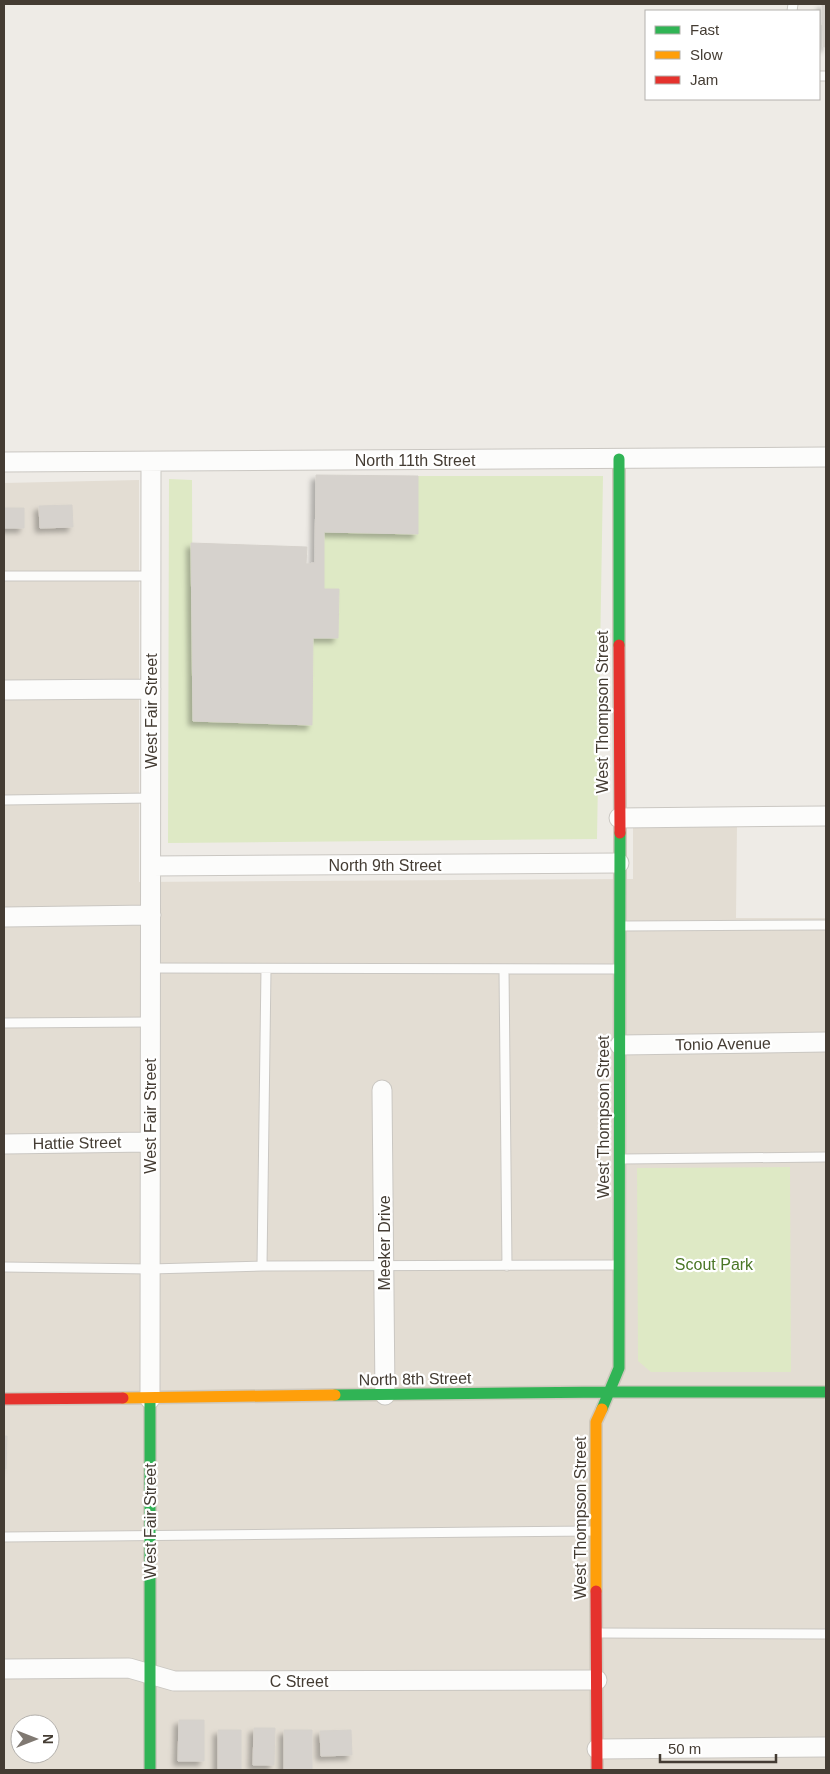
<svg xmlns="http://www.w3.org/2000/svg" width="830" height="1774" font-family="Helvetica,sans-serif">
	<style>
		.residential { fill: #e3ddd3; fill-rule: evenodd }
		.green { fill: #dee9c5 }
		.building { fill: #d6d2cd; stroke: #d6d2cc; filter: url(#shadow) }
		.lines { fill: none; stroke-linecap: round; stroke-linejoin: round }
		.lane-casing { stroke: #cac7c2; stroke-width: 11 }
		.street-casing { stroke: #cac7c2; stroke-width: 21 }
		.fast-casing { stroke: #cec8bd; stroke-width: 14 }
		.slow-casing { stroke: #cec8bd; stroke-width: 14 }
		.jam-casing { stroke: #cec8bd; stroke-width: 14 }
		.lane { stroke: #fcfcfb; stroke-width: 9 }
		.street { stroke: #fcfcfb; stroke-width: 19 }
		.fast { stroke: #30b455; stroke-width: 11 }
		.slow { stroke: #ff9f0a; stroke-width: 11 }
		.jam { stroke: #e5322d; stroke-width: 11 }
		.labels { text-anchor: middle; dominant-baseline: central; stroke-width: 4.5; stroke-linejoin: round; paint-order: stroke }
		.street-label { font-size: 16px; fill: #443c33; stroke: #fff }
		.park-label { font-size: 16px; fill: #4a7626; stroke: #fff }
	</style>
	<defs>
		<filter id="shadow"><feDropShadow dx="-4.5" dy="4.5" stdDeviation="2.5" flood-color="#0004"/></filter>
	</defs>
	<rect width="100%" height="100%" fill="#eeebe6"/>
	<path class="residential" d="M139 480V882L633 879V822L737 824 736 918H826V1770H4V483ZM20 1724H50V1754H20Z"/>
	<path class="green" d="M418 476H603L597 839 168 843 169 479 192 480 193 721 311 725 313 638H338L339 589H324V532L418 534Z
		M790 1167 791 1372H651L638 1361 637 1168Z"/>
	<path class="building" d="M822 4H826V47H823Z
		M316 475 418 476V534L324 532V589H339L338 638H313L312 725 193 721 191 543 307 547 306 564 315 563Z
		M72 505 73 527 40 528 39 506Z
		M4 508H24V528H4Z
		M4 1436H7L6 1469H4Z
		M179 1720H204V1761H178Z
		M254 1728H275L274 1765H253Z
		M218 1730H241V1770H218Z
		M284 1730H312V1769H284Z
		M351 1730 352 1755 321 1756 320 1731Z"/>
	<g class="lines">
		<defs>
			<path id="lane" d="M792 11 793 4
				M819 76H826
				M4 576H151
				M4 800 151 798
				M622 926 826 925
				M150 968 617 969
				M504 969 507 1266
				M4 1023 150 1022
				M622 1159 826 1157
				M262 1266 266 969
				M4 1267 150 1269 262 1266 616 1265
				M4 1537 594 1531
				M599 1633 826 1634"/>
			<path id="street" d="M4 462 826 457
				M4 690 151 689
				M619 818 826 816
				M151 866 619 863
				M4 917 151 915
				M620 1045 826 1042
				M382 1090 385 1395
				M4 1144 149 1142
				M150 1399 151 462
				M4 1669 129 1668 174 1681 597 1680
				M597 1749 826 1747"/>
			<path id="fast" d="M619 459V645
				M335 1395 608 1392H826
				M150 1399V1770
				M602 1409 619 1368 620 833"/>
			<path id="slow" d="M123 1398 335 1395
				M596 1591V1422L602 1409"/>
			<path id="jam" d="M619 645 620 833
				M4 1399 123 1398
				M596 1591 597 1770"/>
		</defs>
		<use href="#lane" class="lane-casing"/>
		<use href="#street" class="street-casing"/>
		<use href="#fast" class="fast-casing"/>
		<use href="#slow" class="slow-casing"/>
		<use href="#jam" class="jam-casing"/>
		<use href="#lane" class="lane"/>
		<use href="#street" class="street"/>
		<use href="#fast" class="fast"/>
		<use href="#slow" class="slow"/>
		<use href="#jam" class="jam"/>
	</g>
	<g class="labels">
		<g class="street-label">
			<text x="415" y="460">North 11th Street</text>
			<text transform="translate(151 711) rotate(-90)">West Fair Street</text>
			<text transform="translate(602 712) rotate(-90)">West Thompson Street</text>
			<text x="385" y="865">North 9th Street</text>
			<text transform="translate(723 1044) rotate(-1)">Tonio Avenue</text>
			<text transform="translate(150 1116) rotate(-90)">West Fair Street</text>
			<text transform="translate(603 1117) rotate(-90)">West Thompson Street</text>
			<text transform="translate(77 1143) rotate(-1)">Hattie Street</text>
			<text transform="translate(384 1243) rotate(-90)">Meeker Drive</text>
			<text transform="translate(415 1379) rotate(-1)">North 8th Street</text>
			<text transform="translate(580 1518) rotate(-90)">West Thompson Street</text>
			<text transform="translate(150 1521) rotate(-90)">West Fair Street</text>
			<text x="299" y="1681">C Street</text>
		</g>
		<g class="park-label">
			<text x="714" y="1264">Scout Park</text>
		</g>
	</g>
	<rect width="830" height="1774" fill="none" stroke="#443c33" stroke-width="10"/>
	<rect x="645" y="10" width="175" height="90" fill="#ffffff" stroke="#b4b1ad"/>
	<rect x="655" y="26" width="25" height="8" fill="#30b455" stroke="#b4b1ad"/>
	<text x="690" y="35" font-size="15" fill="#443c33">Fast</text>
	<rect x="655" y="51" width="25" height="8" fill="#ff9f0a" stroke="#b4b1ad"/>
	<text x="690" y="60" font-size="15" fill="#443c33">Slow</text>
	<rect x="655" y="76" width="25" height="8" fill="#e5322d" stroke="#b4b1ad"/>
	<text x="690" y="85" font-size="15" fill="#443c33">Jam</text>
	<g transform="translate(35 1739) rotate(90)"><circle r="24" fill="#ffffff" stroke="#b4b1ad"/>
	<path d="M0-4L9 19L0 12L-9 19Z" fill="#807972"/>
	<text y="-8" font-size="14" font-weight="bold" text-anchor="middle" fill="#443c33">N</text>
	</g>
	<path d="M660 1754v8h116v-8" fill="none" stroke="#443c33" stroke-width="2.5"/>
	<text x="668" y="1754" font-size="15" fill="#443c33" stroke="#ffffff" stroke-width="4" paint-order="stroke">50 m</text>
</svg>
